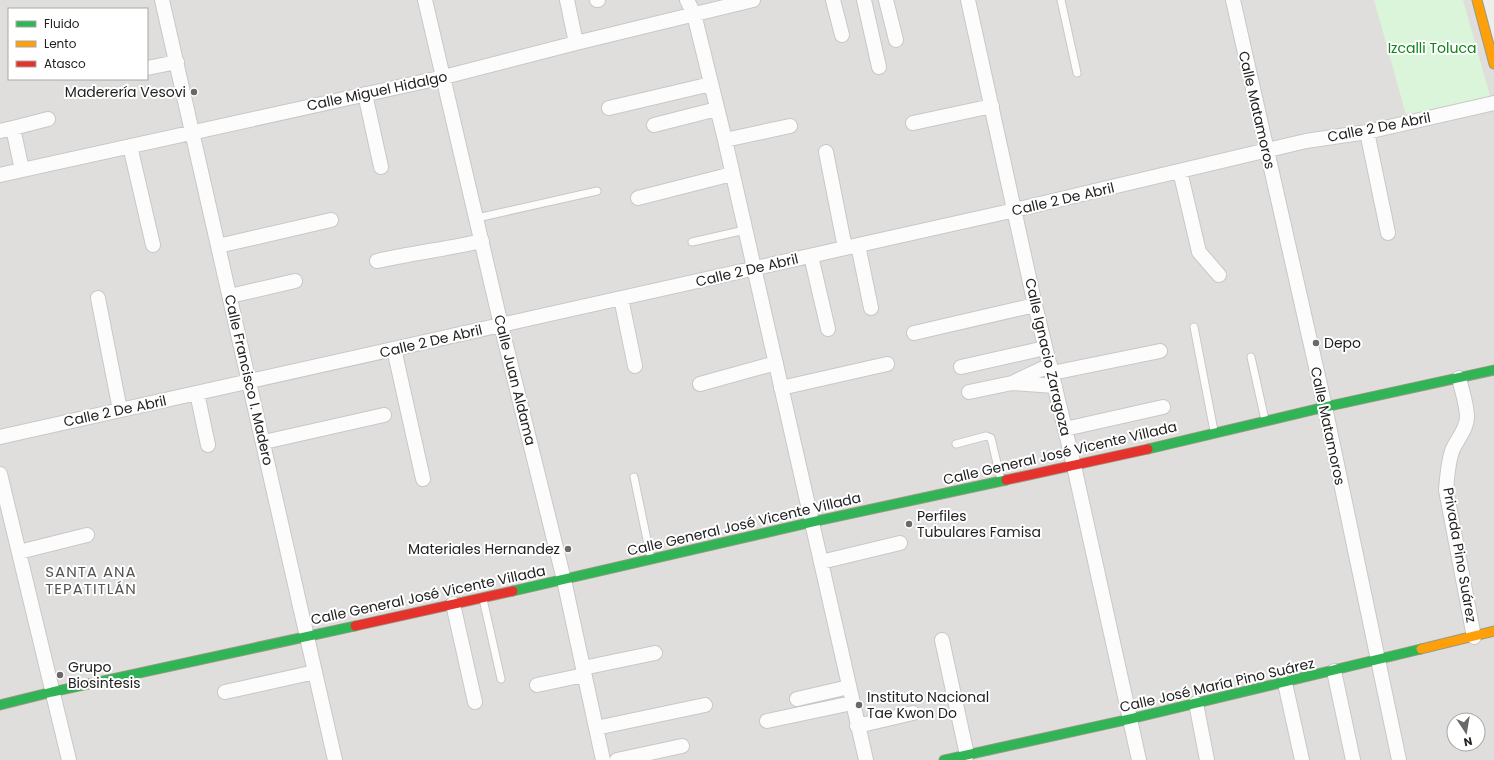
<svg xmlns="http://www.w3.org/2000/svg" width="1494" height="760" font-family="Poppins,sans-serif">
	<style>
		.residential { fill: #dfdedc; fill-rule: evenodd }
		.park { fill: #daf5da }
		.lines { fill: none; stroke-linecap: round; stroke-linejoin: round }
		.lane-casing { stroke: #c9c8c7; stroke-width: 9 }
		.street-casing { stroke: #c9c8c7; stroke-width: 16 }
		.fast-casing { stroke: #999a82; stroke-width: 11 }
		.slow-casing { stroke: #999a82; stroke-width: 11 }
		.jam-casing { stroke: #999a82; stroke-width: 11 }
		.lane { stroke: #fdfcfc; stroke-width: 7 }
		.street { stroke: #fdfcfc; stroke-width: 14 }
		.fast { stroke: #30b455; stroke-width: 9 }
		.slow { stroke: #ff9f0a; stroke-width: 9 }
		.jam { stroke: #e5322d; stroke-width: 9 }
		.poi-dot { fill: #6a6968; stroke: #fff; stroke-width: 1.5 }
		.labels { text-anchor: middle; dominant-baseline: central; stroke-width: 4; stroke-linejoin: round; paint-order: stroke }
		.park-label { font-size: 14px; fill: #0c8416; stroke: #fff }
		.street-label { font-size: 14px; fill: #222; stroke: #fff }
		.poi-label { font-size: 14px; fill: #222; stroke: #fff; text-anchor: start }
		.neighbourhood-label { font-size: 15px; letter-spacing: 1px; fill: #555; stroke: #fff }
	</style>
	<rect width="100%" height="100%" fill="#f0eeeb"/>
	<path class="residential" d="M0 0H1482L1494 50V760H0ZM9 9H147V79H9ZM1454 720H1478V744H1454Z"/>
	<path class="park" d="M1374 0H1463L1490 96 1408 122Z"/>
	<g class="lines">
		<defs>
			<path id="lane" d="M1061 0 1077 73
				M477 218 597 191
				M692 242 745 230
				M1194 327 1214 431
				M1251 357 1265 420
				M956 444 986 436 991 438 1001 480
				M634 477 651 559
				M483 599 501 679"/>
			<path id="street" d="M162 0 335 760
				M425 0 501 325 564 580 603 760
				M567 0 576 43
				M597 0H598
				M687 0 694 14 725 140 866 760
				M833 0 842 35
				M864 0 879 67
				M886 0 896 40
				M968 0 1035 305 1074 466 1139 760
				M1233 0 1325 407 1399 760
				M147 68 177 62
				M365 94 381 167
				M609 108 711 84
				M913 123 992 106
				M654 125 717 109
				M13 128 48 119
				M0 131 13 128 22 170
				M1367 132 1388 233
				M725 140 790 126
				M130 146 153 245
				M826 152 845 248
				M1180 171 1199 252 1219 275
				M0 175 444 77 576 43 753 0
				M638 198 732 174
				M858 245 871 308
				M218 246 331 220
				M811 256 828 329
				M377 261C412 253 447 249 482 241
				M230 296 295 281
				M98 298 120 410
				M621 298 635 366
				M914 333 1035 305
				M394 349 423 479
				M961 367 1045 348
				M1052 373 1160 351
				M1459 378C1462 391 1467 405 1467 417 1467 430 1456 440 1452 451 1448 463 1447 477 1446 490L1474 637
				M1012 383 1055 386
				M700 384 776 363
				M781 388 887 364
				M969 392 1012 383 1050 365
				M197 393 208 445
				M1065 429 1163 407
				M0 437 1015 210 1306 141 1367 132 1494 103
				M264 442 384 415
				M0 474 69 760
				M19 552 87 535
				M821 562 900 543
				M453 604 475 702
				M942 640 967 755
				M583 668 655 653
				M1334 671 1353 760
				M1285 683 1302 760
				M537 685 584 675
				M225 692 315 672
				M797 699 849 687
				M1196 703 1207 760
				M767 721 852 703
				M857 726 913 713
				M596 728 705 705
				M617 760 682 746"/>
			<path id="fast" d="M1148 449 1325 407 1494 370
				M513 591 812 522 1006 480
				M0 705 52 692 355 626
				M944 760 1130 719 1421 649"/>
			<path id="slow" d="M1477 0 1494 64
				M1421 649 1494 631"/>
			<path id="jam" d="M1006 480 1148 449
				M355 626 513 591"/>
		</defs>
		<use href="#lane" class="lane-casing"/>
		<use href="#street" class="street-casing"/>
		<use href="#fast" class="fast-casing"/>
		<use href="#slow" class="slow-casing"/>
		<use href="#jam" class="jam-casing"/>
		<use href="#lane" class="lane"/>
		<use href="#street" class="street"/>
		<use href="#fast" class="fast"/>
		<use href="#slow" class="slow"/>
		<use href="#jam" class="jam"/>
	</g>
	<g class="poi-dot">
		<circle cx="194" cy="92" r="4"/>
		<circle cx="1316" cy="343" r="4"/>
		<circle cx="909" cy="524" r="4"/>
		<circle cx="568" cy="549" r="4"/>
		<circle cx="60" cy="675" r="4"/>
		<circle cx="859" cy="705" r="4"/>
	</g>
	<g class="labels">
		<g class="park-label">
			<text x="1432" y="48">Izcalli Toluca</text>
		</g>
		<g class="street-label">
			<text transform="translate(377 91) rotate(-12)">Calle Miguel Hidalgo</text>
			<text transform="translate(1257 110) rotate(77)">Calle Matamoros</text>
			<text transform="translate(1379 127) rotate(-11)">Calle 2 De Abril</text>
			<text transform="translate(1063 199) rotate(-13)">Calle 2 De Abril</text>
			<text transform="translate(747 270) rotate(-13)">Calle 2 De Abril</text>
			<text transform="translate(431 341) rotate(-13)">Calle 2 De Abril</text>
			<text transform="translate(1048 357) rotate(77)">Calle Ignacio Zaragoza</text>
			<text transform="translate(249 380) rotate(77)">Calle Francisco I. Madero</text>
			<text transform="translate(515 380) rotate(76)">Calle Juan Aldama</text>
			<text transform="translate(115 411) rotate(-12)">Calle 2 De Abril</text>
			<text transform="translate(1328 426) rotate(78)">Calle Matamoros</text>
			<text transform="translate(1060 453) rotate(-13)">Calle General José Vicente Villada</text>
			<text transform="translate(744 524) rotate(-13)">Calle General José Vicente Villada</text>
			<text transform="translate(1460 555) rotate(80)">Privada Pino Suárez</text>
			<text transform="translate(428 595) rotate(-12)">Calle General José Vicente Villada</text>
			<text transform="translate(1217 685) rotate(-13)">Calle José María Pino Suárez</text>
		</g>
		<g class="poi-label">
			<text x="186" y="92" text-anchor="end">Maderería Vesovi</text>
			<text x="1324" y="343">Depo</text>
			<text x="917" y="516">Perfiles<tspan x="917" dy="16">Tubulares Famisa</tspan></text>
			<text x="560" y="549" text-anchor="end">Materiales Hernandez</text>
			<text x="68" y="667">Grupo<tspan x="68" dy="16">Biosintesis</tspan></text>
			<text x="867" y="697">Instituto Nacional<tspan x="867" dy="16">Tae Kwon Do</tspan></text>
		</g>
		<g class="neighbourhood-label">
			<text x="91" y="571">SANTA ANA<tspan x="91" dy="17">TEPATITLÁN</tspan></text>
		</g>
	</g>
	<rect x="8" y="8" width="140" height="72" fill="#ffffff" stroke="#a7a7a7"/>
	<rect x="16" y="21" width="20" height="6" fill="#30b455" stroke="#a7a7a7"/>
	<text x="44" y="28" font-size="12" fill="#222222">Fluido</text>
	<rect x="16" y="41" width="20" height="6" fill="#ff9f0a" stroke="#a7a7a7"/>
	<text x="44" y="48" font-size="12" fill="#222222">Lento</text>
	<rect x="16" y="61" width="20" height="6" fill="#e5322d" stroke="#a7a7a7"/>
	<text x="44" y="68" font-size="12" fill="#222222">Atasco</text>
	<g transform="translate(1466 732) rotate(168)"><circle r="19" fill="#ffffff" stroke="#a7a7a7"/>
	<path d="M0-3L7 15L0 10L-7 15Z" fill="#6a6968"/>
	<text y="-6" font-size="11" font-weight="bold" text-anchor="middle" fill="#222222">N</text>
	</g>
</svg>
